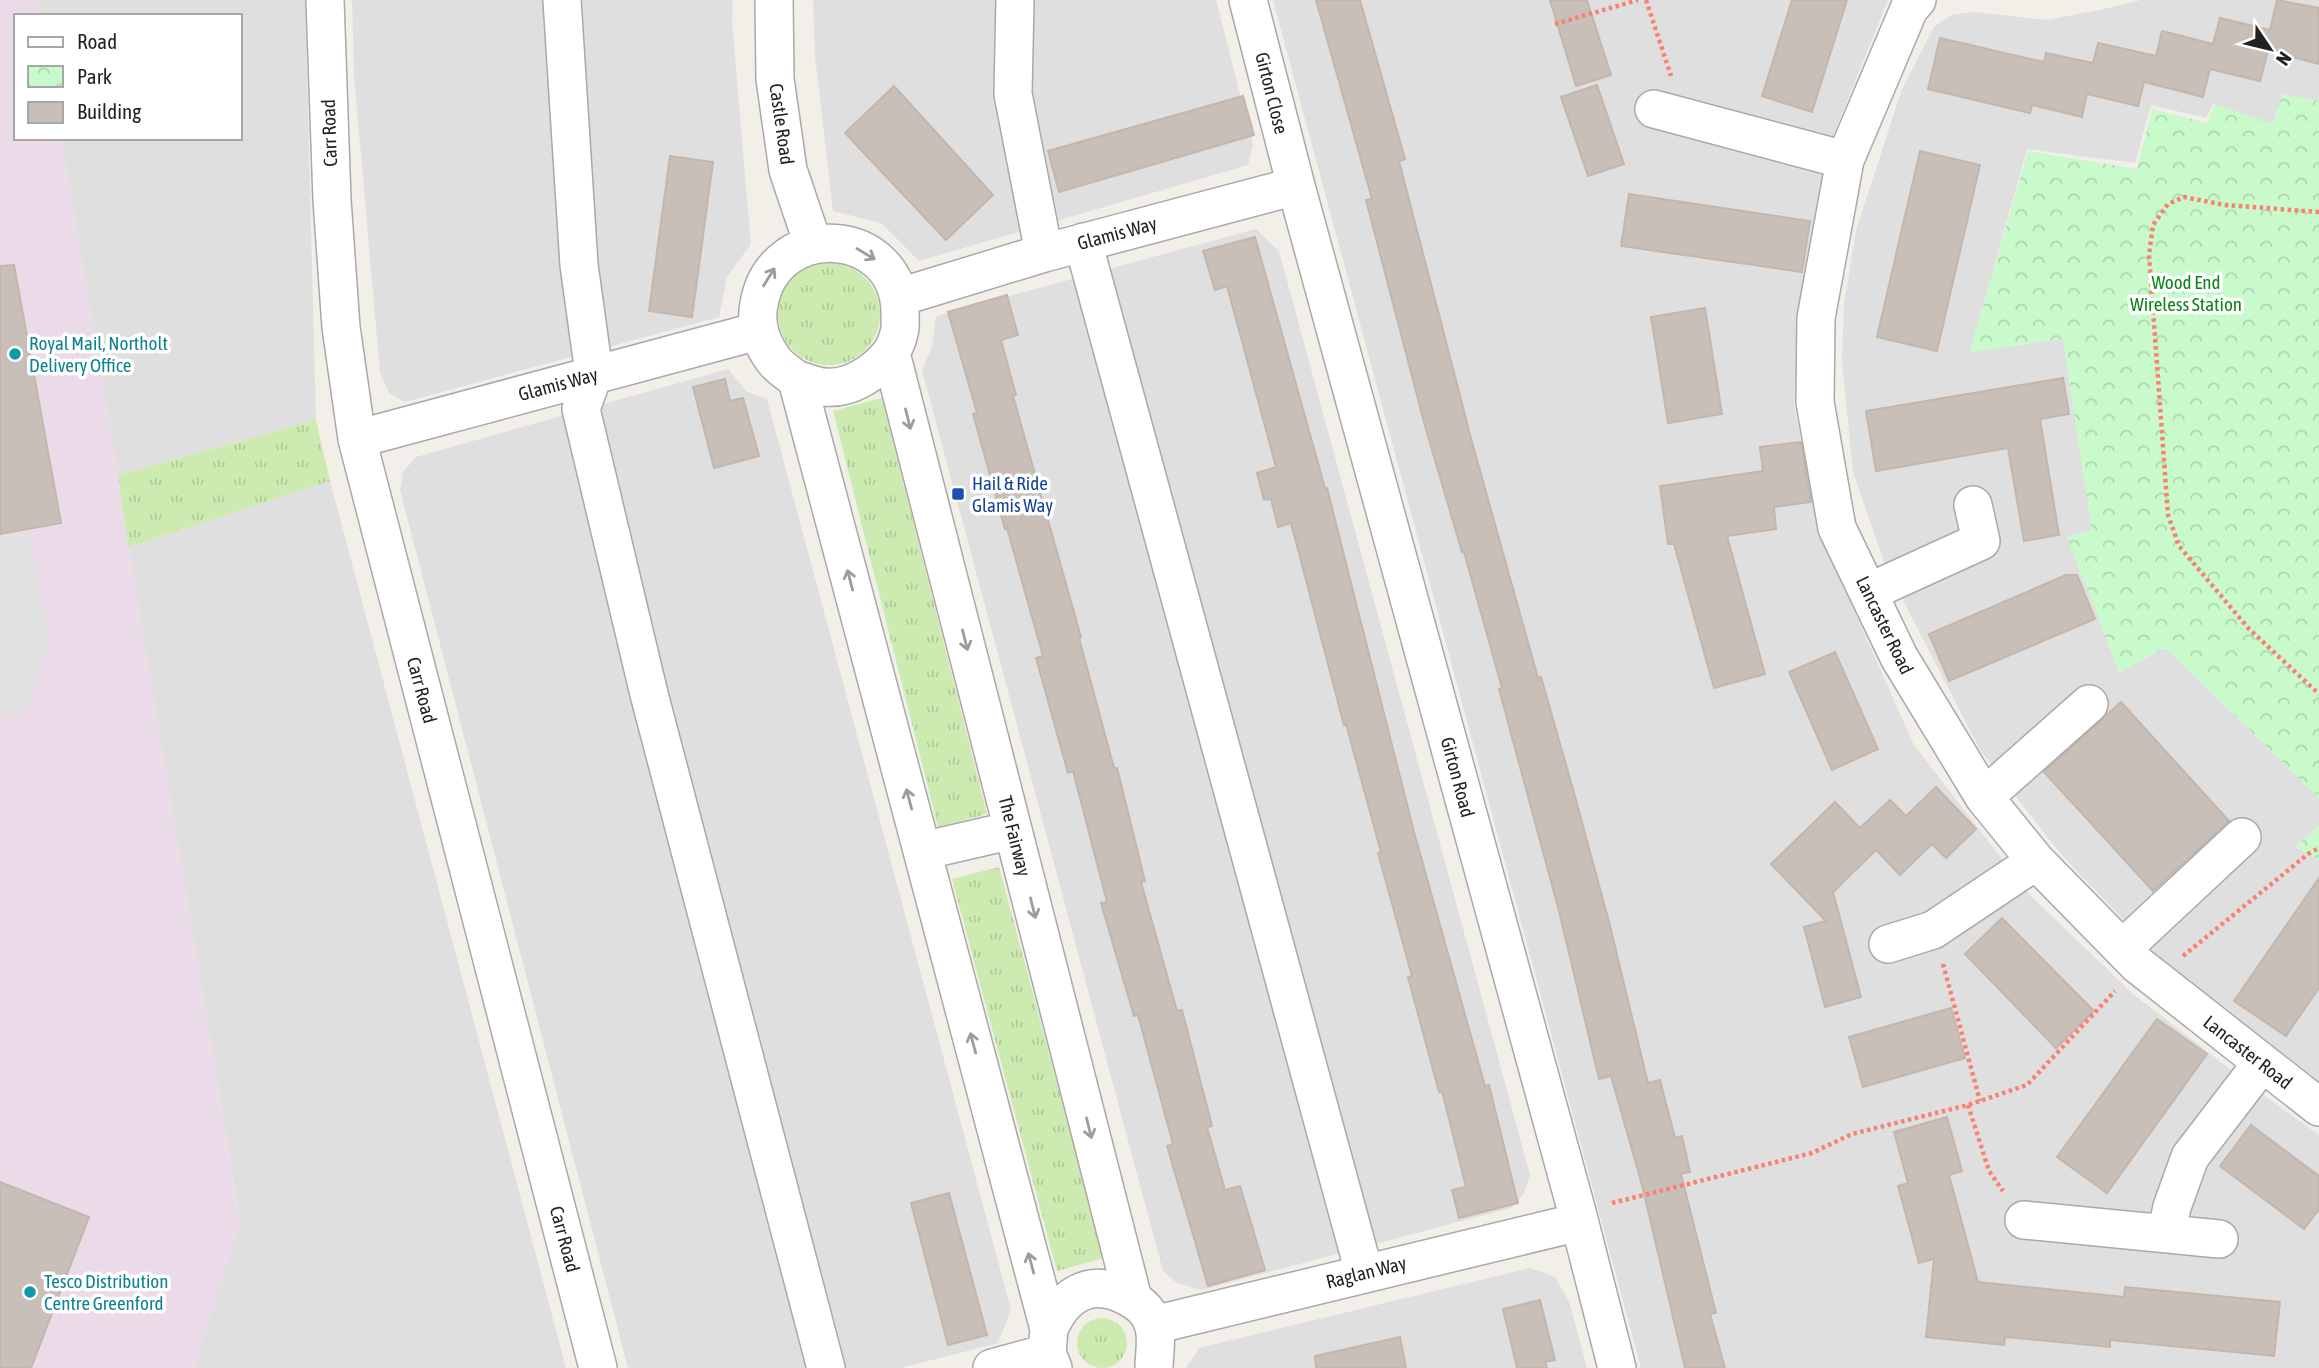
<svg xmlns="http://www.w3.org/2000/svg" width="2319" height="1368" font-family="'Asap Condensed',sans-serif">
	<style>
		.residential { fill: #e0dfdf }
		.industrial { fill: #ebdbe8 }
		.grass { fill: url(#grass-tufts) }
		.park { fill: url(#park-crowns) }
		.parking { fill: #e2e2e2 }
		.building { fill: #c7bfb8; stroke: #c4b6ab; stroke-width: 2 }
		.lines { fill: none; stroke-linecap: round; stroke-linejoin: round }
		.minor-casing { stroke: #a9a9a9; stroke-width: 40 }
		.path { stroke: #fa8072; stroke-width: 4.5; stroke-dasharray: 3.5 3.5; stroke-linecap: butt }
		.minor { stroke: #fff; stroke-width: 37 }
		.oneway { stroke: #9c9c9c }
		.culture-dot { fill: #0f9aa8; stroke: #fff; stroke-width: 2.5 }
		.transit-dot { fill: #1a4fb4; stroke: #fff; stroke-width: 2.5 }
		.labels { text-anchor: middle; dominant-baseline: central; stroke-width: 7; stroke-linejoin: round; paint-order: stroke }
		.street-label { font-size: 19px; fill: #222; stroke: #fff }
		.park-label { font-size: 19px; fill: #0c8416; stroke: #fff }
		.culture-label { font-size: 19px; fill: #0d838f; stroke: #fff; text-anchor: start }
		.transit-label { font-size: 19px; fill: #164399; stroke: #fff; text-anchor: start }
	</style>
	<defs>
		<pattern id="grass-tufts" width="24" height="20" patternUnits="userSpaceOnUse" patternTransform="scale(1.75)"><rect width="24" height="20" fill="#cdebb0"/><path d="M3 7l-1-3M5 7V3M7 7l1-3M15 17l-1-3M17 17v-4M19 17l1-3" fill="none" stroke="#b0c997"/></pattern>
		<pattern id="park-crowns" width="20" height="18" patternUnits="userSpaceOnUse" patternTransform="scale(1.75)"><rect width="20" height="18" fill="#c8facc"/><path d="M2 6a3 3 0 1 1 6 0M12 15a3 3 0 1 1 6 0" fill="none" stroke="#acd6af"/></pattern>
	</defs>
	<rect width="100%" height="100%" fill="#f2efe9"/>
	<path class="residential" d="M37 0H305L316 420 118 475 61 138H240V16H40Z
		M352 0H733L732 22 751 244 727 277 719 317 405 402 389 393 380 373 354 75Z
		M813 0H1216L1253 145 1248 165 919 261 881 223 833 211 815 56Z
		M1273 0H1888L1833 136 1799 318 1794 405 1820 534 1914 745 2029 894 2133 994 2266 1097 2319 1135V1368H1641Z
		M2141 0H2319V101L2282 94 2273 124 2213 104 2206 118 2151 105 2135 163 2027 149 1970 352 2063 339 2092 530 2068 537 2119 672 2166 648 2319 798V825L2295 847 2319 860V1081L2155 953 2059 852 1980 750 1885 565 1853 472 1842 362 1844 304 1856 230 1902 89 1934 27 1951 15 1974 12 2047 20 2104 9Z
		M1256 229 1279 251 1530 1175 1524 1193 1511 1208 1201 1290 1177 1283 1163 1271 922 370 932 347 936 316Z
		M728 369 747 392 767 399 1011 1310 998 1343 901 1368H628L400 490 403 472 416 457Z
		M330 481 566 1368H194L240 1221 128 547Z
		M1530 1268 1555 1277 1569 1301 1587 1368H1186L1199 1348Z"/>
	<path class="industrial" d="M0 0H37L40 16H16V138H61L118 475 128 547 240 1222 194 1368H0Z"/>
	<path class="grass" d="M778 314a51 51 0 1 1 102 0a51 51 0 1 1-102 0Z
		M882 398 987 814 938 827 833 411Z
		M316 420 330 481 128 547 118 475Z
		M999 867 1104 1258 1057 1271 952 879Z
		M1077 1343a25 25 0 1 1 50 0a25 25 0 1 1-50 0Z"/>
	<path class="park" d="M2282 94 2319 101V798L2166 648 2119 672 2067 537 2092 530 2063 339 1970 352 2028 151 2137 169 2152 109 2207 123 2215 105 2273 124Z
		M2319 825V860L2295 847Z"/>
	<path class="parking" d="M28 529 50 637 25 713 0 718V534Z"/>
	<path class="building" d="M1316 0H1360L1405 159 1399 161 1472 442 1538 678 1541 677 1576 800 1610 926 1648 1083 1660 1080 1675 1138 1682 1136 1690 1172 1681 1174 1716 1313 1710 1314 1725 1368H1685L1642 1185 1611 1076 1599 1079 1559 911 1499 689 1502 688 1464 552H1462L1425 426 1366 200 1372 199Z
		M1550 0H1587L1611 75 1576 86Z
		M1792 0H1847L1812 112 1762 96Z
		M2277 0 2319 8V64L2268 51 2260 81 2210 69 2203 97 2144 82 2138 106 2087 94 2082 117 2032 105 2030 113 1928 89 1940 38 2044 62 2046 53 2093 63 2098 43 2156 56 2162 31 2213 44 2220 18 2270 30Z
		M1597 85 1624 164 1588 176 1561 97Z
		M894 86 993 195 946 240 845 133Z
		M1243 96 1254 135 1059 192 1048 151Z
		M1920 151 1980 165 1937 351 1877 337Z
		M670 156 713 162 692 317 649 311Z
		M1629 194 1810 221 1802 272 1621 246Z
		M1255 237 1325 488H1327L1414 832 1485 1086 1489 1085 1518 1203 1459 1218 1452 1190 1466 1187 1442 1091 1439 1092 1408 977 1412 976 1378 853 1381 852 1346 724 1344 725 1291 523 1278 527 1271 499 1264 500 1257 473 1276 467 1227 286 1215 290 1203 251Z
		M14 265 61 523 0 534V266Z
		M1007 295 1018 335 1001 340 1016 395 1013 396 1081 637 1079 638 1114 768H1117L1145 881 1141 882 1177 1011 1182 1010 1212 1126 1207 1127 1225 1190 1240 1186 1265 1270 1208 1286 1167 1146 1173 1144 1138 1015 1134 1016 1101 903 1107 902 1073 771 1068 773 1036 658 1043 656 1007 528 1005 529 973 414 977 413 948 312Z
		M1705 308 1722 414 1668 423 1651 317Z
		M2063 378 2069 414 2040 419 2059 535 2024 541 2008 448 1876 471 1866 411Z
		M725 379 730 401 743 398 759 456 714 468 693 387Z
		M1801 442 1811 502 1774 507 1776 529 1727 536 1765 674 1714 688 1674 544H1668L1660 486 1763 471 1760 447Z
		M2066 575H2077L2095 619 1949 681 1929 634Z
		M1835 652 1878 749 1832 770 1789 672Z
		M2121 702 2229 821 2153 891 2044 772Z
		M1936 787 1976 829 1946 858 1932 844 1900 875 1876 850 1833 892 1861 997 1825 1007 1804 927 1826 921 1771 864 1835 802 1860 828 1890 800 1906 816Z
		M2319 878V988L2286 1036 2234 1001Z
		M2002 918 2094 1011 2056 1048 1965 954Z
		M1951 1008 1965 1058 1863 1087 1849 1037Z
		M2157 1019 2207 1054 2107 1193 2057 1157Z
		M1947 1117 1962 1171 1949 1175 1978 1282 2124 1297 2125 1287 2280 1302 2274 1356 2110 1340V1347L2005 1337 2004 1345 1926 1337 1934 1259 1919 1263 1898 1186 1908 1183 1894 1132Z
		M2251 1125 2319 1176V1209L2304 1229 2220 1166Z
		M0 1182 89 1217 31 1368H0Z
		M949 1193 987 1335 948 1345 911 1203Z
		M1540 1300 1555 1360 1545 1362 1547 1368H1517L1503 1309Z
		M1400 1337 1406 1368H1316L1315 1356Z"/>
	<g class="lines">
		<defs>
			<path id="minor" d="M325 0 332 200 341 327 357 439 598 1368
				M562 0 579 265 594 373 581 409 649 694 826 1368
				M774 0 775 79 788 170 813 244
				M1015 0 1013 94 1044 253
				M1248 0 1296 186 1577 1212 1617 1368
				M1917 0 1909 9 1845 160 1816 318 1815 402 1837 528 1899 657 1984 797 2036 861 2138 965 2319 1107
				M1654 109 1845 160
				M1083 242 1364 1272
				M900 297 1044 253 1296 186
				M797 380C806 382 815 386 824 387 850 390 876 372 891 353
				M357 439 758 331
				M1869 592 1981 541 1973 505
				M1984 797 2089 704
				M922 851 1013 830
				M1888 944 1933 930 2036 861
				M2122 949 2242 837
				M2024 1220 2219 1239
				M2166 1234 2172 1207 2190 1157 2262 1063
				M1154 1325 1579 1222
				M1049 1329C1064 1294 1091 1277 1128 1297 1140 1303 1149 1311 1153 1324 1158 1338 1154 1354 1154 1368
				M992 1368 1047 1353
				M1053 1368 1047 1353 1049 1329 797 380C790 374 778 367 773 359 761 343 755 324 759 304 774 218 899 226 900 312 900 319 901 327 899 333 898 340 894 347 891 353L1133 1299"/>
		</defs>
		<use href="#minor" class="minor-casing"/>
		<path class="path" d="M1646 0 1671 76
			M1555 24 1638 0
			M2319 212 2225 205 2184 197 2168 204 2153 225 2149 255 2168 515 2179 546 2249 629 2319 694
			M2183 956 2308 854 2319 848
			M1943 964 1980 1101
			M1968 1105 1989 1171 2003 1191
			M1612 1203 1812 1153 1852 1134 1968 1105 2027 1085 2115 991"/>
		<use href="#minor" class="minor"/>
	</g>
	<defs><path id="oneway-shaft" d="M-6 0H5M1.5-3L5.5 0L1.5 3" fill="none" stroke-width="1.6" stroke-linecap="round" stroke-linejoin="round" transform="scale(1.75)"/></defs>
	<g class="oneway">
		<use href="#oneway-shaft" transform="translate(866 254) rotate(31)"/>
		<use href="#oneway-shaft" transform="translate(769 277) rotate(-58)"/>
		<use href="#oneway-shaft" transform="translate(908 419) rotate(76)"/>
		<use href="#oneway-shaft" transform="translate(850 580) rotate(-105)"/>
		<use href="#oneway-shaft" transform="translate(965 640) rotate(76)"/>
		<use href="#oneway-shaft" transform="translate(909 799) rotate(-105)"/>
		<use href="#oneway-shaft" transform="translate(1033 908) rotate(76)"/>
		<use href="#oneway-shaft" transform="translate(973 1043) rotate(-105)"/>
		<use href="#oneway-shaft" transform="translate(1089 1128) rotate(76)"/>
		<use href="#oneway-shaft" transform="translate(1031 1263) rotate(-105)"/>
	</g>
	<g class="culture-dot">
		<circle cx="15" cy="354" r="7"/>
		<circle cx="30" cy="1292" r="7"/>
	</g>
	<rect class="transit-dot" x="951" y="487" width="14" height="14" rx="3.5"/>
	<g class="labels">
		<g class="street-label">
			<text transform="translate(1272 93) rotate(76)">Girton Close</text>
			<text transform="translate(782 124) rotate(82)">Castle Road</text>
			<text transform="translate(329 133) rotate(-92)">Carr Road</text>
			<text transform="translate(1117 233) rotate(-15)">Glamis Way</text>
			<text transform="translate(558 384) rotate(-15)">Glamis Way</text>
			<text transform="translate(1885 625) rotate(64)">Lancaster Road</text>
			<text transform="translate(422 690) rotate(75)">Carr Road</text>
			<text transform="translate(1458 777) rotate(75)">Girton Road</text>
			<text transform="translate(1015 836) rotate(76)">The Fairway</text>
			<text transform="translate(2248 1052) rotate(38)">Lancaster Road</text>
			<text transform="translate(565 1239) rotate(75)">Carr Road</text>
			<text transform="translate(1366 1272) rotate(-14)">Raglan Way</text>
		</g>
		<g class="park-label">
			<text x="2186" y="282">Wood End<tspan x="2186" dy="22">Wireless Station</tspan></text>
		</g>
		<g class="culture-label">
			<text x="29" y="343">Royal Mail, Northolt<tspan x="29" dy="22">Delivery Office</tspan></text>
			<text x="44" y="1281">Tesco Distribution<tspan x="44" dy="22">Centre Greenford</tspan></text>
		</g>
		<g class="transit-label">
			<text x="972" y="483">Hail &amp; Ride<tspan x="972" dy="22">Glamis Way</tspan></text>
		</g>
	</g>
	<rect x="14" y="14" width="228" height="126" fill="#ffffff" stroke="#a7a7a7" stroke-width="2"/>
	<rect x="28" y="37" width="35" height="10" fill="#ffffff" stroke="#a7a7a7" stroke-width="2"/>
	<text x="77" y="49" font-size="21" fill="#222222">Road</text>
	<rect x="28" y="66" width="35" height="21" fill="url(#park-crowns)" stroke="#a7a7a7" stroke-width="2"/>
	<text x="77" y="84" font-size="21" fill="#222222">Park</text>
	<rect x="28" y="102" width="35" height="21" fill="#c7bfb8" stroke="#a7a7a7" stroke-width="2"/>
	<text x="77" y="119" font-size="21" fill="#222222">Building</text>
	<g transform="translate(2270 49) rotate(125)" stroke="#ffffff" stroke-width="5" paint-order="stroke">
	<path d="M0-5L12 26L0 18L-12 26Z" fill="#222222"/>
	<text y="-10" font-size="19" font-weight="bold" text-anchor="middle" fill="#222222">N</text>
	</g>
</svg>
